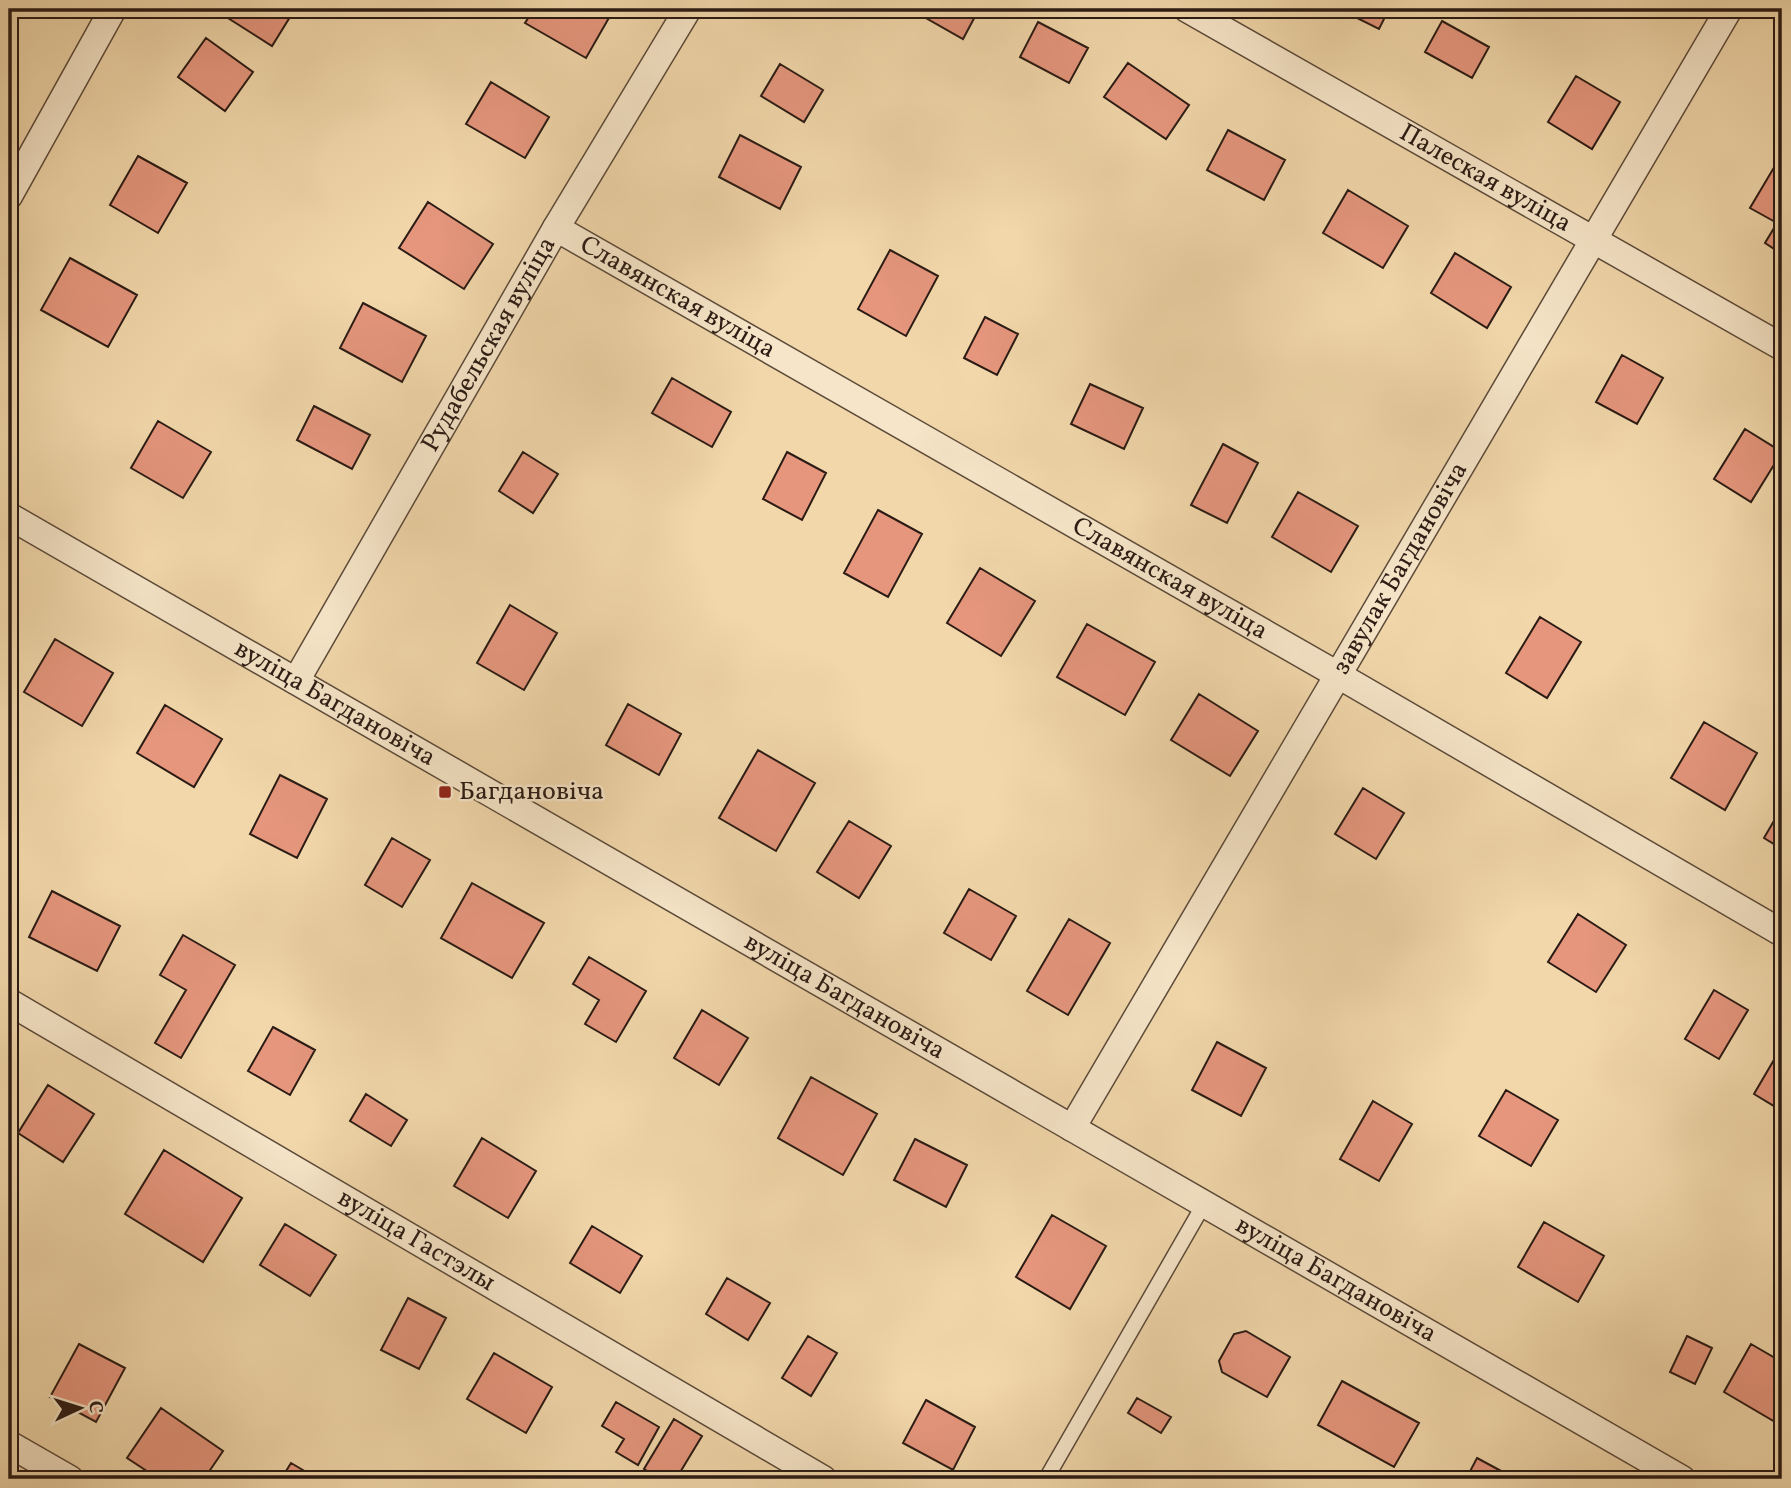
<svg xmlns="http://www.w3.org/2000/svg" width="1791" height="1488" font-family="Vollkorn,serif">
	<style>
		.building { fill: #e5967d; stroke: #2b1b14; stroke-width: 2 }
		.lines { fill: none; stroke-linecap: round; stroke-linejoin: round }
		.lane-casing { stroke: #5c4a3a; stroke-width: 17 }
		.street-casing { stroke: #5c4a3a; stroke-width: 29 }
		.lane { stroke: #f6e5c8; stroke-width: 14 }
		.street { stroke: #f6e5c8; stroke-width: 26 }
		.poi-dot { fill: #8f2418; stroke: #f6e5c8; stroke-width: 2.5 }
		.labels { text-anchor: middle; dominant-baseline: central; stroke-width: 5; stroke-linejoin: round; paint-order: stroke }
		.street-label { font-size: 26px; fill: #2b1b14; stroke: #f6e5c8 }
		.poi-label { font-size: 26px; fill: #2b1b14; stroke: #f6e5c8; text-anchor: start }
	</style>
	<rect width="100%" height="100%" fill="#f1d7aa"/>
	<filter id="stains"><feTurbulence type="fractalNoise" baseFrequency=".00286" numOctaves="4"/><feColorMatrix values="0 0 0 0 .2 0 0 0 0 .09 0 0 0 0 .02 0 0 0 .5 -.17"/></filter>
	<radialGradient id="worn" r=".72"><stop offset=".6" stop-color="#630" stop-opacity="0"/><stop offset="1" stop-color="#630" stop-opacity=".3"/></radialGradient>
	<path class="building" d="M223 9H295L272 46 220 13Z
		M534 9H614L586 58 525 23Z
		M910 9H979L963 39Z
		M1339 9H1389L1379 29Z
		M1442 21 1489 47 1472 78 1425 52Z
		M1038 22 1088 48 1069 83 1020 57Z
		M206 38 253 72 225 111 178 77Z
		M1128 63 1189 105 1166 139 1104 97Z
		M780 64 823 90 804 122 761 96Z
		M1576 76 1620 102 1592 149 1548 122Z
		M491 82 549 117 525 158 466 124Z
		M1228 130 1285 160 1264 200 1207 170Z
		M740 135 801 167 780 209 719 177Z
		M1782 154V254L1765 243 1777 223 1750 208Z
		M138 156 187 183 158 233 110 205Z
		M1348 190 1408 226 1383 268 1323 233Z
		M428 202 493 244 464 289 399 248Z
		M890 250 938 276 906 336 858 309Z
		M1455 253 1511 287 1487 328 1431 293Z
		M70 258 137 295 108 347 41 310Z
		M363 303 426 336 402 382 340 348Z
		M985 317 1018 334 997 375 964 358Z
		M1622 355 1663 378 1637 424 1596 402Z
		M672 378 731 412 712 447 652 413Z
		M1090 384 1143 408 1124 449 1071 424Z
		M314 406 370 435 352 469 297 440Z
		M158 421 211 452 183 498 131 468Z
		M1745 429 1782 452 1751 502 1714 479Z
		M1223 444 1258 463 1227 523 1191 505Z
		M523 452 558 474 533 513 499 491Z
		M787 452 826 473 802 520 763 499Z
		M1298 492 1358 526 1331 572 1272 537Z
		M878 510 922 534 888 597 844 573Z
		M980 568 1035 601 1001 656 947 623Z
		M510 605 557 633 524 690 477 663Z
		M1540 617 1581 642 1547 698 1506 673Z
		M1087 624 1155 662 1125 715 1057 677Z
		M55 639 113 673 82 726 24 692Z
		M1199 694 1258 731 1230 776 1171 740Z
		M628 704 681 734 659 775 606 745Z
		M165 705 222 739 194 787 137 753Z
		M1704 722 1757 753 1725 810 1671 778Z
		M758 750 815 783 776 851 719 818Z
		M280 775 327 799 297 858 250 834Z
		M1363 788 1404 813 1376 859 1335 834Z
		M1782 807V849L1764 838Z
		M849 821 891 846 859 898 817 872Z
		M392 838 430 860 402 907 365 885Z
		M472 883 544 923 512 978 441 938Z
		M969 889 1016 916 991 960 944 933Z
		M52 891 120 926 97 971 29 937Z
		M1578 914 1626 945 1596 992 1548 962Z
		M1069 919 1110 943 1068 1015 1027 991Z
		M183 935 235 965 181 1058 155 1043 186 990 160 975Z
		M589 957 646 991 616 1042 585 1024 599 1000 573 984Z
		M1714 990 1748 1010 1719 1059 1685 1039Z
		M702 1010 748 1038 719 1085 674 1058Z
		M273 1027 315 1050 290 1095 248 1071Z
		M1217 1042 1266 1068 1241 1116 1192 1090Z
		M1782 1046V1111L1754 1094Z
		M811 1077 877 1114 843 1175 778 1138Z
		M48 1085 94 1114 63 1162 18 1133Z
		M1506 1090 1558 1120 1531 1166 1479 1136Z
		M366 1094 407 1120 391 1146 350 1121Z
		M1373 1101 1412 1124 1379 1181 1340 1159Z
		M482 1138 536 1171 508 1218 454 1186Z
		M915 1139 967 1165 946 1207 894 1180Z
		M164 1150 242 1198 203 1262 125 1214Z
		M1052 1215 1106 1246 1070 1309 1016 1277Z
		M1544 1222 1604 1256 1578 1302 1518 1267Z
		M285 1224 336 1255 310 1296 260 1265Z
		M592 1226 642 1256 620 1293 570 1263Z
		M727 1278 770 1303 748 1340 706 1314Z
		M408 1298 446 1318 419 1369 381 1350Z
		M1246 1331 1290 1357 1267 1397 1222 1372 1219 1361 1234 1334Z
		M808 1336 837 1353 811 1396 782 1378Z
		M1687 1336 1712 1348 1695 1384 1670 1372Z
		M79 1344 125 1368 96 1422 50 1397Z
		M1751 1344 1782 1362V1426L1724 1392Z
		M494 1353 552 1387 526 1433 467 1399Z
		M1342 1381 1419 1423 1394 1467 1318 1425Z
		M1137 1398 1171 1417 1161 1433 1128 1413Z
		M926 1400 975 1427 953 1470 903 1443Z
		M616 1402 659 1427 638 1465 616 1452 624 1439 602 1426Z
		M161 1408 223 1451 204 1479H159L127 1458Z
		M674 1419 702 1436 676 1479H661L644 1469Z
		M1477 1458 1516 1479H1466Z
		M291 1463 318 1479H281Z"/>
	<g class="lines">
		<defs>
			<path id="lane" d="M1046 1479 1204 1204"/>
			<g id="street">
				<path id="s1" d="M1187 9 1782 347"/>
				<path d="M9 196 113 9"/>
				<path id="s2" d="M556 228 1338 675 1782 933"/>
				<path id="s3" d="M9 516 1682 1479"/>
				<path id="s4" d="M296 681 556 228 688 9"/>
				<path id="s5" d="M9 1002 823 1479"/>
				<path id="s6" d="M1072 1128 1729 9"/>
				<path d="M9 1444 70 1479"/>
			</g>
		</defs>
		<use href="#lane" class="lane-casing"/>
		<use href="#street" class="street-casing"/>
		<use href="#lane" class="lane"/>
		<use href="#street" class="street"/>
	</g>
	<rect class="poi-dot" x="438" y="785" width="14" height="14" rx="3.5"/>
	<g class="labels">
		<g class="street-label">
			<text stroke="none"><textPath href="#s1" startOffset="343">Палеская вуліца</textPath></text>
			<text stroke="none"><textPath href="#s2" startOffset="140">Славянская вуліца</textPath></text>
			<text stroke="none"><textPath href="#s4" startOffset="388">Рудабельская вуліца</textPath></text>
			<text stroke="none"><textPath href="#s6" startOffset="649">завулак Багдановіча</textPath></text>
			<text stroke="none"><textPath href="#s2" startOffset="707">Славянская вуліца</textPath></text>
			<text stroke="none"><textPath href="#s3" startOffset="376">вуліца Багдановіча</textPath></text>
			<text stroke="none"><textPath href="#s3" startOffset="964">вуліца Багдановіча</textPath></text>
			<text stroke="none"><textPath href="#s5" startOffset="472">вуліца Гастэлы</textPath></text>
			<text stroke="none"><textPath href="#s3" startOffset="1531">вуліца Багдановіча</textPath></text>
		</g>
		<g class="poi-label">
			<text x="459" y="792">Багдановіча</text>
		</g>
	</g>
	<rect width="1791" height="1488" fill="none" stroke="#f1d7aa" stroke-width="35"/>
	<rect x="10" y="10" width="1770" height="1467" fill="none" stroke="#2b1b14" stroke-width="3.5"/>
	<rect x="18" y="18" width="1756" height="1453" fill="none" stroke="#2b1b14" stroke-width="2"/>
	<g transform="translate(80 1408) rotate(86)" stroke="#f6e5c8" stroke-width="5" paint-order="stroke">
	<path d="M0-5L12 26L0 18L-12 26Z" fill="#2b1b14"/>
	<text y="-10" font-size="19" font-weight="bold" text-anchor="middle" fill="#2b1b14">С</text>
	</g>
	<rect width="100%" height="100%" filter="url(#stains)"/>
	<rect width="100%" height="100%" fill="url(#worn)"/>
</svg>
